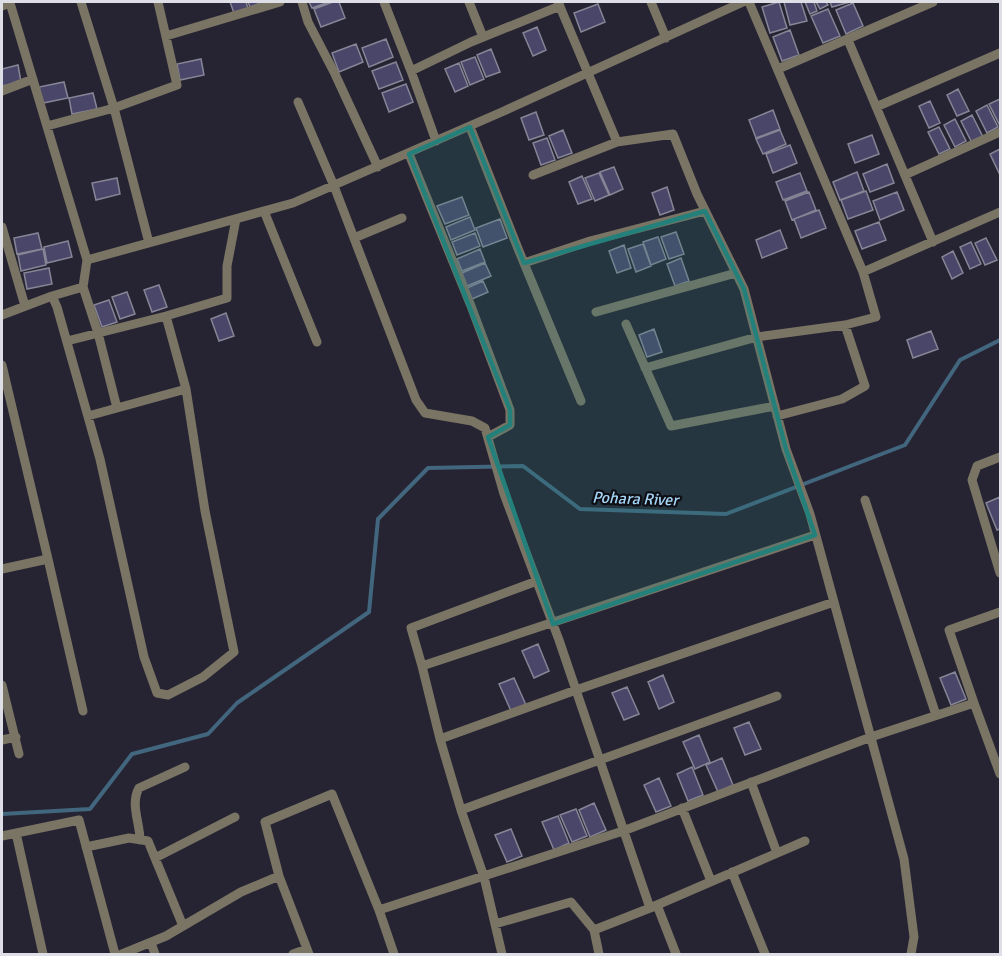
<svg xmlns="http://www.w3.org/2000/svg" width="1002" height="956" font-family="Signika,sans-serif">
	<style>
		.lines { fill: none; stroke-linecap: round; stroke-linejoin: round }
		.stream { stroke: #42667e; stroke-width: 4 }
		.building { fill: #4a4669; stroke: #868596; stroke-width: 1.5 }
		.minor { stroke: #797464; stroke-width: 9 }
		.marked { fill: #24807a; fill-opacity: 0.2; stroke: #24807a; stroke-width: 4.5; stroke-linejoin: round }
		.labels { text-anchor: middle; dominant-baseline: central; stroke-width: 4.5; stroke-linejoin: round; paint-order: stroke }
		.water-label { font-size: 16px; font-style: italic; fill: #a5d6f8; stroke: #0f0e15 }
	</style>
	<rect width="100%" height="100%" fill="#262432"/>
	<g class="lines">
		<path class="stream" d="M2 814 90 809 132 754 208 734 237 703 369 612 378 519 428 468 523 466 580 509 726 514 905 445 960 360 1000 340"/>
	</g>
	<path class="building" d="M230 2H246L248 8 234 13Z
		M248 2H263L250 7Z
		M309 2H329L312 8Z
		M333 2H339L345 18 321 27 314 9Z
		M779 2 787 28 770 33 762 7Z
		M784 2H801L807 21 790 25Z
		M805 2H814L817 11 810 14Z
		M816 2H826L828 5 820 9Z
		M830 2H850L832 7Z
		M853 3 863 26 846 34 836 10Z
		M598 4 605 22 581 32 574 13Z
		M828 9 840 36 823 43 811 16Z
		M537 27 546 50 533 56 523 33Z
		M790 30 799 55 782 61 773 37Z
		M386 39 393 57 369 67 362 48Z
		M356 44 363 62 339 72 332 53Z
		M491 49 500 72 486 77 477 55Z
		M475 57 484 79 470 85 461 62Z
		M201 59 204 75 180 80 177 64Z
		M396 62 403 80 379 89 372 71Z
		M459 63 468 86 455 92 445 69Z
		M18 65 21 82 2 86V69Z
		M64 82 68 98 43 103 39 87Z
		M406 84 413 102 389 112 382 93Z
		M958 89 969 111 957 116 947 95Z
		M93 93 97 109 72 114 69 98Z
		M1000 99V126L989 104Z
		M930 101 940 123 929 128 919 106Z
		M987 105 998 127 987 133 976 111Z
		M773 110 780 129 756 138 749 120Z
		M536 112 544 135 529 140 521 118Z
		M972 115 983 137 972 143 961 121Z
		M955 119 966 141 955 147 944 125Z
		M939 127 950 149 939 154 928 132Z
		M563 130 572 153 558 158 549 136Z
		M780 130 786 144 763 154 756 139Z
		M872 135 879 154 855 163 848 144Z
		M547 138 555 160 541 165 533 143Z
		M790 145 797 163 773 173 766 154Z
		M1000 149V175L990 154Z
		M887 164 894 183 870 192 863 174Z
		M614 167 623 189 610 195 600 172Z
		M857 172 864 191 840 200 833 182Z
		M599 173 609 195 595 201 585 178Z
		M800 173 807 191 783 200 776 182Z
		M582 176 592 199 578 204 569 182Z
		M117 178 120 194 96 200 92 183Z
		M667 187 674 210 660 215 652 193Z
		M866 191 873 210 848 219 841 200Z
		M809 192 816 210 792 220 785 201Z
		M897 192 904 210 880 220 873 201Z
		M462 197 469 215 445 224 437 206Z
		M819 210 826 228 801 238 794 219Z
		M470 217 475 230 451 240 446 227Z
		M500 219 507 238 483 247 476 228Z
		M879 222 886 240 862 249 855 231Z
		M780 230 787 248 762 258 756 240Z
		M676 232 684 254 669 259 661 237Z
		M38 233 42 249 17 254 14 238Z
		M475 233 480 246 457 255 452 242Z
		M658 237 666 259 651 265 643 242Z
		M986 238 997 260 985 265 975 243Z
		M68 241 72 257 47 263 44 247Z
		M971 242 981 264 970 269 960 247Z
		M643 244 651 266 636 272 628 249Z
		M624 245 631 268 617 273 609 251Z
		M43 249 46 265 21 271 18 255Z
		M480 249 485 262 462 271 457 259Z
		M953 251 963 273 952 279 942 257Z
		M681 258 689 281 675 286 667 264Z
		M485 263 491 276 467 286 462 273Z
		M49 268 52 284 27 289 24 273Z
		M483 281 488 292 472 299 467 288Z
		M159 285 167 307 152 312 144 290Z
		M127 292 135 314 120 319 112 297Z
		M109 300 117 322 102 327 94 305Z
		M226 313 234 336 219 341 211 319Z
		M654 329 662 352 647 357 639 335Z
		M931 331 938 349 913 358 907 340Z
		M1000 497V529L997 530 986 503Z
		M538 644 549 671 534 678 522 651Z
		M955 672 966 699 951 705 940 678Z
		M663 675 674 702 659 709 648 682Z
		M514 678 526 705 511 711 499 684Z
		M627 687 639 714 624 720 612 693Z
		M749 722 761 749 745 755 734 728Z
		M699 735 710 762 695 769 683 742Z
		M722 758 733 785 718 792 706 765Z
		M692 767 703 795 688 801 677 774Z
		M659 778 671 806 656 812 644 785Z
		M594 803 606 830 590 837 579 810Z
		M576 809 587 836 572 842 560 815Z
		M558 816 569 843 554 850 542 822Z
		M511 829 522 856 507 862 495 835Z"/>
	<g class="lines">
		<path class="minor" d="M81 2 114 108 177 85 158 2
			M302 2 308 22 335 74 378 167
			M384 2 411 71 471 42 560 6
			M469 2 483 37
			M558 2 617 142 673 134 697 194 744 289 786 449 810 514 904 859 914 937 911 954
			M651 2 666 38
			M749 2 863 272 876 317 845 325 865 386 842 399 777 416
			M2 6 10 3 87 260
			M166 36 280 2
			M848 40 933 242
			M778 69 933 2
			M411 71 436 141
			M2 91 33 79
			M298 102 334 186 416 400 425 413 472 421 485 428 504 494 559 640 650 908
			M876 107 1000 53
			M47 126 114 108 149 243
			M470 127 519 251 581 401
			M409 154 471 306 510 410V425L488 437
			M533 175 617 142
			M905 175 1000 132
			M264 211 317 342
			M2 227 25 306
			M354 238 402 218
			M524 263 590 241 705 211
			M863 272 1000 212
			M83 287 98 333 117 408
			M52 296 57 307 100 459 144 657 157 693 168 695 203 677 234 652 205 511 186 389 166 316
			M596 312 736 273
			M2 315 52 296 83 287 87 260 293 203 504 111 743 2
			M626 324 671 426 775 406
			M67 341 166 316 227 298V266L236 219
			M2 365 48 559 2 569
			M645 368 757 337 845 325
			M88 416 186 389
			M1000 457 977 466 972 480 1000 573
			M865 500 936 715
			M48 559 83 711
			M422 666 411 628 537 581
			M2 685 19 754
			M974 703 1000 774
			M440 739 576 690 834 602
			M2 740 16 737
			M751 782 777 853
			M682 808 711 881
			M461 810 777 696
			M16 833 43 954
			M2 836 79 820 115 954
			M140 840C140 823 130 804 139 788L185 767
			M86 847 129 838 148 841 183 926
			M155 858 235 817
			M732 872 765 954
			M279 876 265 822 332 794 379 910 394 954
			M657 905 676 954
			M379 910 623 831 871 737 974 703 949 630 1000 612
			M495 924 571 902 594 930 599 954
			M594 930 650 908 805 841
			M151 943 155 954
			M122 954 166 936 241 892 279 876 309 954
			M293 954 307 949
			M502 954 484 877 461 810 440 739 422 666 815 535"/>
	</g>
	<path class="marked" d="M470 127 524 263 705 211 744 289 786 449 815 535 553 624 488 437 510 425V410L409 154Z"/>
	<g class="labels">
		<g class="water-label">
			<text transform="translate(635 499) rotate(2)">Pohara River</text>
		</g>
	</g>
	<rect width="1002" height="956" fill="none" stroke="#dedee7" stroke-width="6"/>
</svg>
